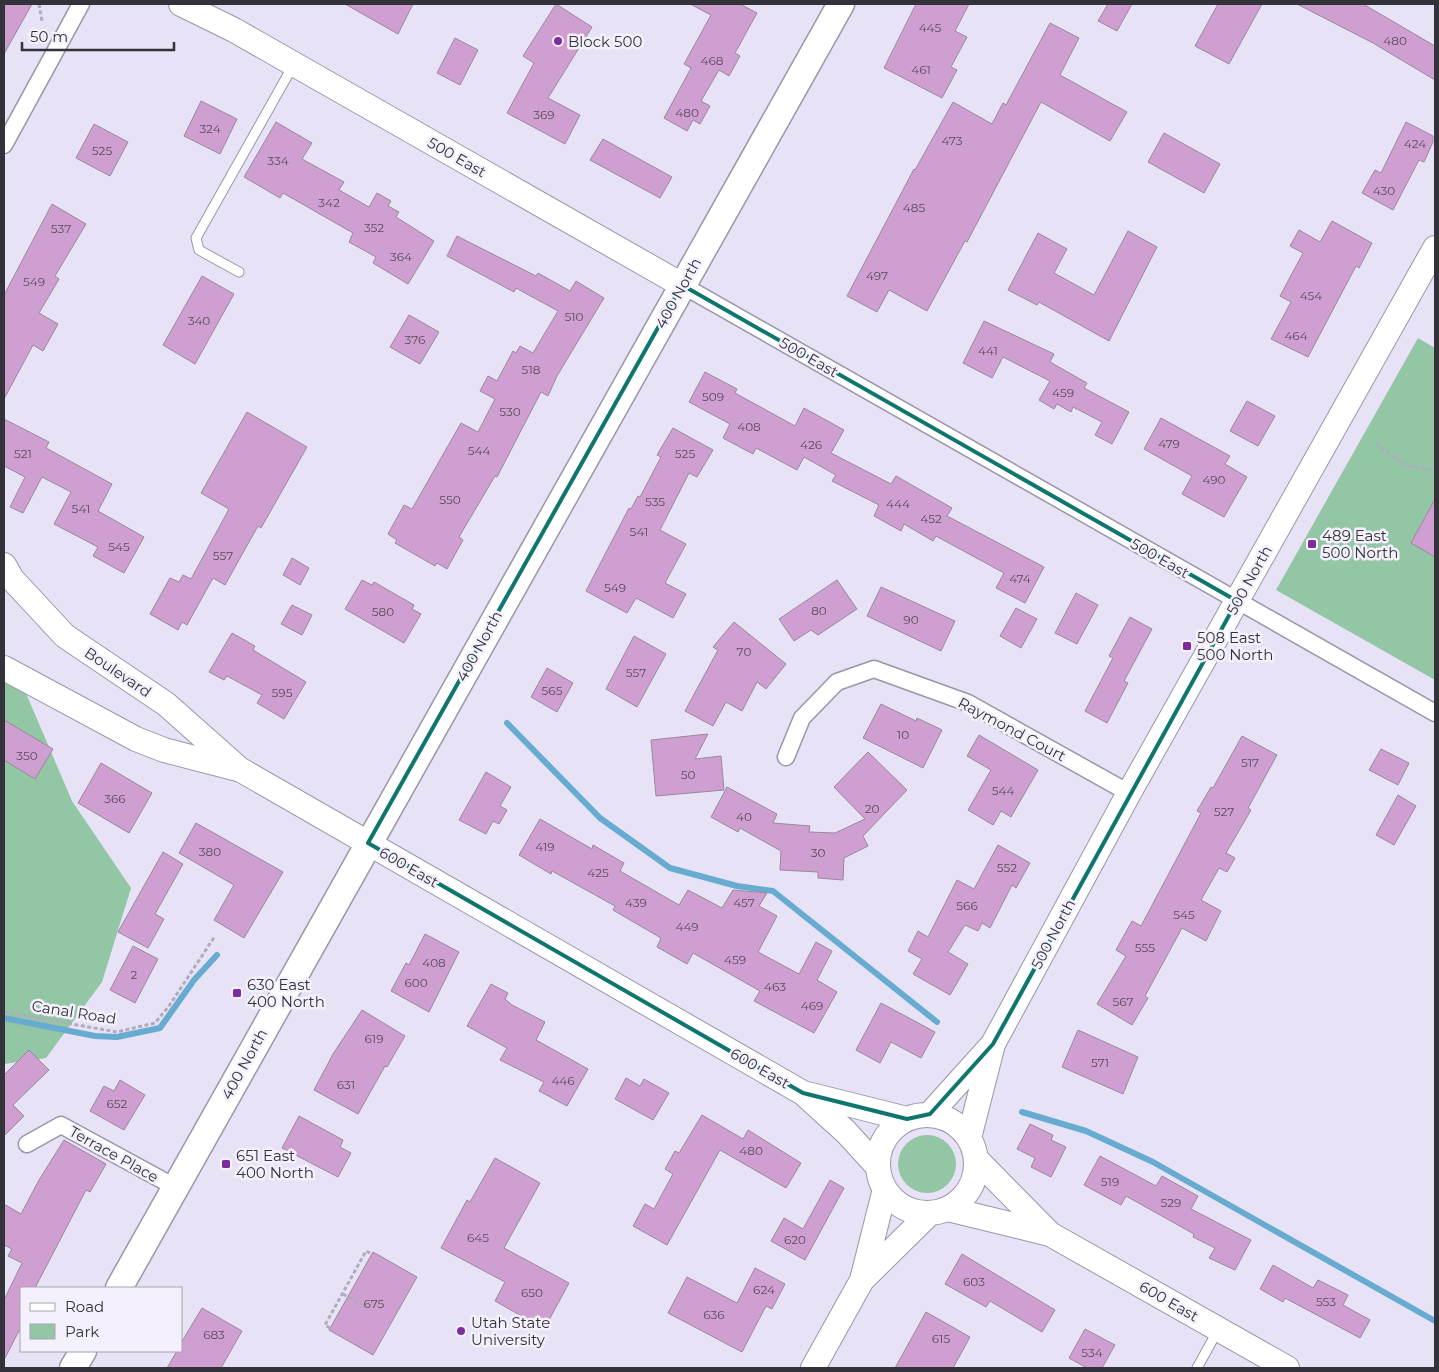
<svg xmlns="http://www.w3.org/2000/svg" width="1439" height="1372" font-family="Montserrat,sans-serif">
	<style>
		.green { fill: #93c6a5 }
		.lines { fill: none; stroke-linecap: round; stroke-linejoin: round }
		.stream { stroke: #67abd0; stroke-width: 6 }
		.building { fill: #d09fd1; stroke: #988998 }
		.lane-casing { stroke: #9a95a8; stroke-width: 11 }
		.street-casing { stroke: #9a95a8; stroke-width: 19 }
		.secondary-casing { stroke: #9a95a8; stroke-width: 26 }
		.primary-casing { stroke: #9a95a8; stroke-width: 29 }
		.path { stroke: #b0acbd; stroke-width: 3; stroke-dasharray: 4 2.5; stroke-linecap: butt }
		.lane { stroke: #fff; stroke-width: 9 }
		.street { stroke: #fff; stroke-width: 16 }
		.secondary { stroke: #fff; stroke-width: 24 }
		.primary { stroke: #fff; stroke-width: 26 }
		.marked { fill: none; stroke: #0f766e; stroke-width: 4; stroke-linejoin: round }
		.poi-dot { fill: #7c2c9d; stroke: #f4f1fd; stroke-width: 2 }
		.labels { text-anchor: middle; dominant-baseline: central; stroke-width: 5; stroke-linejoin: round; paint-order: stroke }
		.number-label { font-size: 12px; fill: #5a4c5f }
		.poi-label { font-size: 15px; fill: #333139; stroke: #f4f1fd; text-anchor: start }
		.street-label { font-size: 15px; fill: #333139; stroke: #f4f1fd }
	</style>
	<rect width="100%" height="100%" fill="#e8e2f7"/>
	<path class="green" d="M1418 338 1435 348V680L1276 590Z
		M4 679 25 691 72 801 131 888 102 982 46 1058 4 1064Z
		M898 1164a29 29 0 1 1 58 0a29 29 0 1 1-58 0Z"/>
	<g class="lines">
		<path class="stream" d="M507 723 600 818 670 868 737 886 773 891 937 1022
			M4 1018 95 1036 117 1037 160 1028 194 980 217 955
			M1022 1112 1086 1131 1153 1162 1435 1321"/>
	</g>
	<path class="building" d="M4 4H32L4 54Z
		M345 4H413L398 34Z
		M556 4 592 27 548 98 580 115 565 144 507 113 534 63 523 56Z
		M690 4H740L757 13 735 53 740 56 729 76 719 70 701 101 710 106 700 124 693 120 687 131 664 118 691 68 684 64 711 15Z
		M916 4H969L955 31 967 37 951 67 957 70 942 98 884 68Z
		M1108 4H1132L1117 31 1098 21Z
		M1218 4H1262L1229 64 1195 46Z
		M1297 4H1363L1435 46V80L1373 43Z
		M1050 23 1079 38 1060 75 1127 112 1110 141 1041 102 967 242 965 241 927 311 889 290 877 312 847 296 914 169 915 170 953 102 992 124 1003 103 1006 105Z
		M455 38 478 50 460 85 437 73Z
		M201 101 237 119 220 154 184 136Z
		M276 122 312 143 302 159 344 182 339 190 369 207 377 193 391 201 388 206 399 212 396 217 434 241 408 284 373 263 376 257 349 242 353 233 283 193 280 198 244 177Z
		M1406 122 1433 136V142L1424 162 1419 160 1393 210 1362 193 1375 170 1381 173Z
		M94 124 128 142 110 176 76 158Z
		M1164 133 1220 164 1204 193 1148 162Z
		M603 139 672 177 660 198 590 160Z
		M52 204 86 224 55 276 59 279 39 313 58 324 43 351 33 345 4 399V295Z
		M1332 221 1372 243 1359 268 1356 266 1308 357 1271 339 1291 302 1280 296 1303 253 1290 246 1299 230 1320 242Z
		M1128 231 1157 247 1109 341 1039 302 1037 305 1008 290 1038 233 1067 249 1054 273 1094 295Z
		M457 236 536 276 538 273 570 291 576 281 604 298 557 376 548 396 541 392 497 477 495 476 459 537 463 540 447 569 437 563 435 566 395 543 397 540 388 534 404 505 412 509 461 423 478 432 495 399 480 391 488 376 497 381 513 351 516 353 520 346 533 353 558 311 516 288 514 292 447 256Z
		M202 276 234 294 195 364 163 345Z
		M409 315 439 332 420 364 390 347Z
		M984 321 1054 354 1050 362 1087 383 1084 388 1129 412 1112 444 1095 435 1102 422 1073 407 1071 412 1057 404 1054 409 1039 400 1050 381 1003 357 992 378 963 363Z
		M705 372 737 389 735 393 795 426 804 408 844 430 831 453 891 484 896 476 952 508 947 516 1044 567 1025 603 996 588 1004 573 936 536 933 541 904 524 901 531 874 516 879 505 832 481 836 475 804 457 797 470 756 448 753 454 723 438 730 424 689 402Z
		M1247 401 1275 416 1258 446 1230 431Z
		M247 412 307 447 261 528 258 526 225 585 213 578 187 625 182 622 178 630 150 614 170 578 179 582 183 575 191 579 229 509 201 493Z
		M1161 418 1230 456 1225 464 1247 477 1224 517 1182 494 1192 476 1144 449Z
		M4 419 49 442 46 448 112 484 98 511 144 537 124 573 93 556 98 547 54 524 71 492 42 477 23 513 10 507 25 477 4 466Z
		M673 428 713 450 697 477 689 473 660 530 686 544 665 583 686 594 673 618 636 598 627 613 586 591 629 508 631 509 638 496 640 497 661 457 657 455Z
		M1435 499V557L1411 543Z
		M292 558 309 568 300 585 283 575Z
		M362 580 372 585 374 582 414 605 412 609 421 614 404 643 345 609Z
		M837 580 857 609 818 635 811 630 794 641 779 619Z
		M881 587 955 621 941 651 867 616Z
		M1076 593 1098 605 1077 644 1055 633Z
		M292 605 312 615 302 635 281 624Z
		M1016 608 1037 619 1021 648 1000 636Z
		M1130 617 1152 629 1124 681 1128 683 1107 723 1085 711 1113 658 1109 656Z
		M734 622 786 664 766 689 757 682 742 711 726 702 713 726 685 711 718 650 713 647Z
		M232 633 255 646 253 650 306 682 284 719 257 703 262 695 227 676 224 680 209 672Z
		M634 636 666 654 637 707 606 689Z
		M547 668 573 683 557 712 531 697Z
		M881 704 916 721 917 718 942 730 923 768 863 738Z
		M4 720 53 749 35 779 4 760Z
		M708 734 695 759 721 756 724 790 656 796 651 740Z
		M979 735 1038 770 1011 817 1001 811 993 825 968 810 991 770 967 756Z
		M1242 736 1277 755 1248 808 1251 810 1226 853 1235 858 1227 872 1219 868 1201 900 1221 911 1206 941 1182 928 1145 996 1148 998 1132 1025 1097 1004 1126 956 1116 950 1132 921 1141 926 1201 813 1197 811 1211 787 1213 788Z
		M1381 749 1409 763 1398 785 1369 770Z
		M868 752 907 790 863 836 868 846 844 858 843 880 818 878V872L780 870 781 851 740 828 738 832 711 817 727 787 777 814 773 823 810 826 809 832 835 833 865 819 834 787Z
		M101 763 152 793 129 833 78 803Z
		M486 772 511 787 500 806 507 810 499 824 493 821 486 834 459 820Z
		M1398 795 1416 806 1394 845 1376 835Z
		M540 819 592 849 593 845 624 863 620 871 679 905 688 890 722 908 733 890 767 893 759 906 777 916 758 952 799 974 816 942 832 951 817 980 837 992 814 1033 754 1001 760 991 693 953 687 964 657 947 661 938 613 910 615 906 552 871 551 874 519 855Z
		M196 823 283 872 244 938 214 920 234 885 179 853Z
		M998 845 1030 863 1016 888 1012 885 990 928 982 923 978 931 965 925 948 952 968 964 950 995 913 974 922 959 908 951 918 931 928 937 957 880 974 889Z
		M163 852 183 864 155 914 164 919 148 948 118 932Z
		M425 934 459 952 429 1012 391 991 406 963 409 965Z
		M133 946 158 959 135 1003 110 990Z
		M491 984 508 993 505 999 512 1005 545 1022 536 1040 588 1069 567 1106 539 1091 544 1082 500 1060 507 1048 467 1026Z
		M881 1003 935 1032 921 1058 891 1042 880 1063 856 1050Z
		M362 1010 405 1036 387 1067 385 1066 358 1114 314 1090 333 1054Z
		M1078 1030 1138 1057 1123 1094 1062 1067Z
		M29 1050 49 1070 13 1105 24 1116 4 1136V1075Z
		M626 1078 640 1086 644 1079 669 1093 653 1120 615 1099Z
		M120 1080 145 1095 124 1130 90 1111 104 1086 114 1091Z
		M702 1115 743 1139 748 1130 801 1163 786 1188 720 1150 667 1245 633 1226 645 1204 654 1209 673 1174 665 1169 675 1151 679 1153Z
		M299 1116 343 1140 340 1147 351 1153 338 1177 282 1148Z
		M1030 1124 1053 1135 1051 1140 1066 1147 1051 1177 1031 1167 1035 1158 1017 1149Z
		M64 1140 106 1164 90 1192 86 1190 35 1288H21V1327L4 1360V1300L22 1263 8 1256 12 1249 4 1245V1204L21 1214 39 1180Z
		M1100 1156 1156 1186 1162 1176 1198 1196 1191 1209 1251 1240 1235 1270 1209 1258 1215 1248 1193 1237 1194 1234 1126 1196 1121 1205 1084 1185Z
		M495 1158 540 1183 504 1248 569 1283 549 1320 544 1318 539 1326 495 1301 505 1282 441 1248 467 1200 470 1202Z
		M830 1180 844 1188 805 1260 771 1241 784 1218 803 1229Z
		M373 1252 417 1277 373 1355 329 1330Z
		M962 1254 1055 1310 1042 1332 990 1301 986 1307 945 1284Z
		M1273 1265 1313 1288 1318 1280 1348 1295 1343 1305 1370 1320 1360 1338 1285 1298 1283 1302 1260 1289Z
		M755 1268 785 1284 772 1309 766 1306 742 1352 668 1313 687 1277 737 1303Z
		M202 1308 242 1331 221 1368H167L177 1351H181V1343Z
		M926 1312 970 1337 953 1368H895Z
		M1085 1329 1115 1345 1102 1368H1087L1069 1358Z"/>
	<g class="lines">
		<defs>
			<path id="lane" d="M239 272 199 250 196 238 294 64
				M1197 1368 1218 1330"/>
			<path id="street" d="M4 145 81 4
				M682 285 1435 713
				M786 757 802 718 837 682 874 669 968 703 1129 793
				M27 1144 61 1125 175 1187"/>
			<path id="secondary" d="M181 4 234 30 682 285
				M4 565 12 579 65 636 166 704 237 767
				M4 668 136 739 164 750 241 770 803 1093 846 1132 878 1167
				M807 1094 907 1119
				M930 1114 993 1044 1129 793 1435 248
				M878 1164a49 49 0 1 1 98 0a49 49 0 1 1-98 0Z
				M969 1138 992 1048
				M977 1160 1049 1233
				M948 1209 1050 1234 1287 1368
				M862 1280 885 1189
				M813 1368 862 1280 928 1215"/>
			<path id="primary" d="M119 1288 841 4
				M73 1368 83 1351"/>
		</defs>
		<use href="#lane" class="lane-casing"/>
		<use href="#street" class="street-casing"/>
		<use href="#secondary" class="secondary-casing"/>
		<use href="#primary" class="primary-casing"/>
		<path class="path" d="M39 4 42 21
			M1376 444 1407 466 1435 470
			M4 1012 117 1032 155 1023 169 1006 215 936
			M343 1294 366 1307
			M330 1328 325 1325 366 1251 372 1254"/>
		<use href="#lane" class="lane"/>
		<use href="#street" class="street"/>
		<use href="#secondary" class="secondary"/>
		<use href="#primary" class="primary"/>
	</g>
	<path class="marked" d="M682 285 1237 601 993 1044 930 1114 907 1119 803 1093 368 843Z"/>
	<g class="poi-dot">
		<circle cx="558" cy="41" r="5"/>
		<rect x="1307" y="539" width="10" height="10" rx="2.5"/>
		<rect x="1182" y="641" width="10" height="10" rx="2.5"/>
		<rect x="232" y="988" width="10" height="10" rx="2.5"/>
		<rect x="221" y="1159" width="10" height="10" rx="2.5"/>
		<circle cx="461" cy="1331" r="5"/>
	</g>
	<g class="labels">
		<g class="number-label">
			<text x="930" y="27">445</text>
			<text x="1395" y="40">480</text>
			<text x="712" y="60">468</text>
			<text x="921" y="69">461</text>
			<text x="687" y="112">480</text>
			<text x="544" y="114">369</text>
			<text x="210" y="128">324</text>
			<text x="952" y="140">473</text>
			<text x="1415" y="143">424</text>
			<text x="102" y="150">525</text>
			<text x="278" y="160">334</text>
			<text x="1384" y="190">430</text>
			<text x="329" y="202">342</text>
			<text x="914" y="207">485</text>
			<text x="374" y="227">352</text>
			<text x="61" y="228">537</text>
			<text x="401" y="256">364</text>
			<text x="877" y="275">497</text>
			<text x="34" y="281">549</text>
			<text x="1311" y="295">454</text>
			<text x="574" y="316">510</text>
			<text x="199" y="320">340</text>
			<text x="1296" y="335">464</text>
			<text x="415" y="339">376</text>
			<text x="988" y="350">441</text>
			<text x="531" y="369">518</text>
			<text x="1063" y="392">459</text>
			<text x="713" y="396">509</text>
			<text x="510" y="411">530</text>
			<text x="749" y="426">408</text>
			<text x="1169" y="443">479</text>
			<text x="811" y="444">426</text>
			<text x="479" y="450">544</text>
			<text x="23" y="453">521</text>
			<text x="685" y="453">525</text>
			<text x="1214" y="479">490</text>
			<text x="450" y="499">550</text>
			<text x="655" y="501">535</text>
			<text x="898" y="503">444</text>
			<text x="81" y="508">541</text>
			<text x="931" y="518">452</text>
			<text x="639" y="531">541</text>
			<text x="119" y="546">545</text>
			<text x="223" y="555">557</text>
			<text x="1020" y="578">474</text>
			<text x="615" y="587">549</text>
			<text x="819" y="610">80</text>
			<text x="383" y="611">580</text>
			<text x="911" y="619">90</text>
			<text x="744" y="651">70</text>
			<text x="636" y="672">557</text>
			<text x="552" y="690">565</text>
			<text x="282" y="692">595</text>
			<text x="903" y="734">10</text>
			<text x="27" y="755">350</text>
			<text x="1250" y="762">517</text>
			<text x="688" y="774">50</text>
			<text x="1003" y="790">544</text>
			<text x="115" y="798">366</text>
			<text x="872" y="808">20</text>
			<text x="1224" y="811">527</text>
			<text x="744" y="816">40</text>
			<text x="545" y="846">419</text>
			<text x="210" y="851">380</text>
			<text x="818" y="852">30</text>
			<text x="1007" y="867">552</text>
			<text x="598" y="872">425</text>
			<text x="636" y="902">439</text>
			<text x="744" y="902">457</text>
			<text x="967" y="905">566</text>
			<text x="1184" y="914">545</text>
			<text x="687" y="926">449</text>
			<text x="1145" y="947">555</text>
			<text x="735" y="959">459</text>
			<text x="434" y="962">408</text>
			<text x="134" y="974">2</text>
			<text x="416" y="982">600</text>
			<text x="775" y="986">463</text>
			<text x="1123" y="1001">567</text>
			<text x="812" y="1005">469</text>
			<text x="374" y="1038">619</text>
			<text x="1100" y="1062">571</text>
			<text x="563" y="1080">446</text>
			<text x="346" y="1084">631</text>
			<text x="117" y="1103">652</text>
			<text x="751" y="1150">480</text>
			<text x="1110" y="1181">519</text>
			<text x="1171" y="1202">529</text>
			<text x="478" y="1237">645</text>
			<text x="795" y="1239">620</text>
			<text x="974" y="1281">603</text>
			<text x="764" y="1289">624</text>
			<text x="532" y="1292">650</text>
			<text x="1326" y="1301">553</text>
			<text x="374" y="1303">675</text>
			<text x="714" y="1314">636</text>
			<text x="214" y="1334">683</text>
			<text x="941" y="1338">615</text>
			<text x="1092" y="1352">534</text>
		</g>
		<g class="poi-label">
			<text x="568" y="41">Block 500</text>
			<text x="1322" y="535">489 East<tspan x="1322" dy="17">500 North</tspan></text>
			<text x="1197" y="637">508 East<tspan x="1197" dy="17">500 North</tspan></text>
			<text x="247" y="984">630 East<tspan x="247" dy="17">400 North</tspan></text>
			<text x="236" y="1155">651 East<tspan x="236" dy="17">400 North</tspan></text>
			<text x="471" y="1322">Utah State<tspan x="471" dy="17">University</tspan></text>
		</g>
		<g class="street-label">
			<text transform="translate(457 157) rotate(30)">500 East</text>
			<text transform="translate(678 293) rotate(-61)">400 North</text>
			<text transform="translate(809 357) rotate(30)">500 East</text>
			<text transform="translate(1160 558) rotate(30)">500 East</text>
			<text transform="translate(1249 580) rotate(-61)">500 North</text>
			<text transform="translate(479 646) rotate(-61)">400 North</text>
			<text transform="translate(118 672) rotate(34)">Boulevard</text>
			<text transform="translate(1012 729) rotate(28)">Raymond Court</text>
			<text transform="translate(409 867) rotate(30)">600 East</text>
			<text transform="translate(1053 934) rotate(-62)">500 North</text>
			<text transform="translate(74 1012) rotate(9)">Canal Road</text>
			<text transform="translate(244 1064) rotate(-61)">400 North</text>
			<text transform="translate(760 1068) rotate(30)">600 East</text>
			<text transform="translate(114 1154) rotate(29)">Terrace Place</text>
			<text transform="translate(1169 1301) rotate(30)">600 East</text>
		</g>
	</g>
	<rect width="1439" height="1372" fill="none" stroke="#333139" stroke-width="10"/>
	<rect x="20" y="1287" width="162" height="65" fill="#f4f1fd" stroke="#a7a4af"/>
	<rect x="30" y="1303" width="25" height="8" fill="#ffffff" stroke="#a7a4af"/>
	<text x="65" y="1312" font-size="15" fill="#333139">Road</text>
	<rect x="30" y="1324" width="25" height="15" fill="#93c6a5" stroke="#a7a4af"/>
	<text x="65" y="1337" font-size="15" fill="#333139">Park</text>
	<path d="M22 42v8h152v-8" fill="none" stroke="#333139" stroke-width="2.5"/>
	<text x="30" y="42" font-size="15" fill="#333139" stroke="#f4f1fd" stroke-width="4" paint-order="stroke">50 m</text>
</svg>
